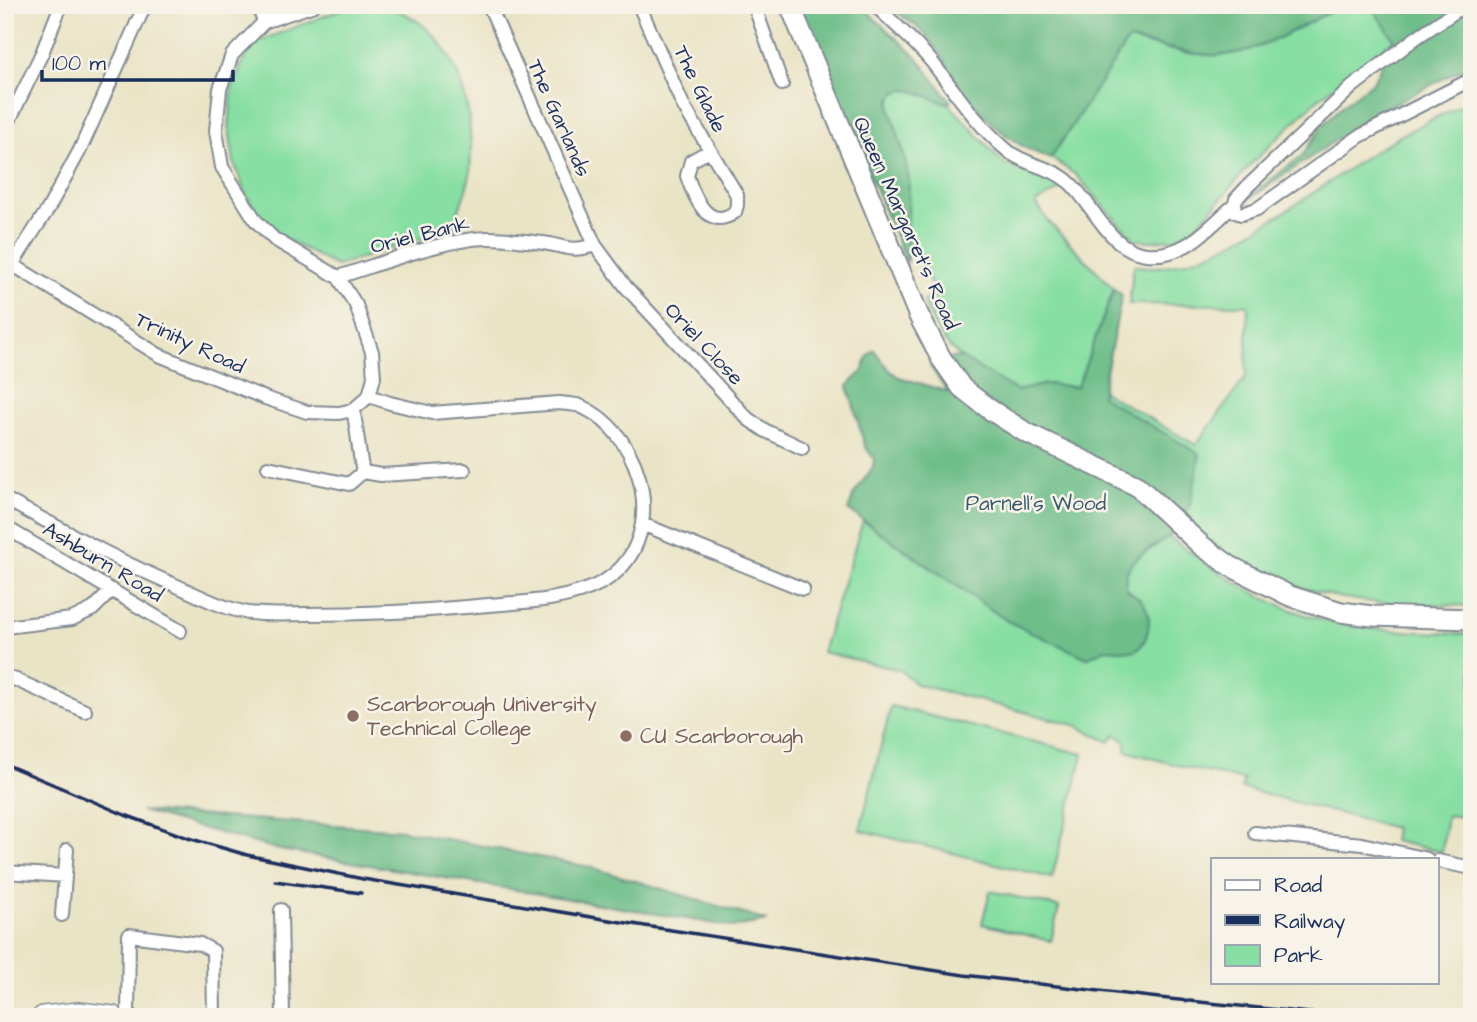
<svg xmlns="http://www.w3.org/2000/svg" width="1477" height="1022" font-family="'Architects Daughter',sans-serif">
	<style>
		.green { fill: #88dfa3; stroke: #528780; stroke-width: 2 }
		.forest { fill: #6ebe89; stroke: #447674; stroke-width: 2 }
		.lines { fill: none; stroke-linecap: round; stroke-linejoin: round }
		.minor-casing { stroke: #828a92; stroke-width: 16 }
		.secondary-casing { stroke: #828a92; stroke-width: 23 }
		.trunk-casing { stroke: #828a92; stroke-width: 24 }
		.minor { stroke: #fff; stroke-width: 12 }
		.secondary { stroke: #fff; stroke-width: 19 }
		.trunk { stroke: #fff; stroke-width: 21 }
		.rail { stroke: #1b2f5e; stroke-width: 3.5 }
		.education-dot { fill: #8d6e63; stroke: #f7f3e8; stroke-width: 2.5 }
		.labels { text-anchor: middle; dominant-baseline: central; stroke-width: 5; stroke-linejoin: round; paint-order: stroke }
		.street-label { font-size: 21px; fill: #1b2f5e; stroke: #f7f3e8 }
		.park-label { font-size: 21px; fill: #365b6f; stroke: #f7f3e8 }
		.education-label { font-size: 21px; fill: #785e54; stroke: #f7f3e8; text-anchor: start }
	</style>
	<rect width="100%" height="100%" fill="#f7f3e8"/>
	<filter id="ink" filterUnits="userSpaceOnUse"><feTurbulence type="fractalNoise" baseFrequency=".0143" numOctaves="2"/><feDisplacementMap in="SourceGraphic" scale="14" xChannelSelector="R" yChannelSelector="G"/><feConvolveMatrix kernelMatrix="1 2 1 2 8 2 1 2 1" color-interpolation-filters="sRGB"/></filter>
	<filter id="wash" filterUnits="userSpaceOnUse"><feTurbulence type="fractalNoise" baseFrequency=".00686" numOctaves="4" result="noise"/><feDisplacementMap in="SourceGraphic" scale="28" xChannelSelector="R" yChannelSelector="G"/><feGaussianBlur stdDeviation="1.57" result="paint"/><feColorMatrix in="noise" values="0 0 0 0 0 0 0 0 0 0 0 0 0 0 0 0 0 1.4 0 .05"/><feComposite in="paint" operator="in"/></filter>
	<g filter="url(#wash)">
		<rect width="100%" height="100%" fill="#eae4c6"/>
		<path class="green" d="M353 5C363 5 375 4 385 6 458 27 475 106 470 173 469 186 457 212 453 229L336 266 278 235 260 216 246 195 234 162 229 129 232 89 246 55 259 41Z
			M1344 5H1370L1395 39 1319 98 1250 165 1200 223 1175 239 1149 241 1137 240 1131 236 1076 175 1051 158 1128 40C1162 47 1201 60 1235 53 1274 46 1308 21 1344 5Z
			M904 89 919 92 949 104 1004 164 1045 177 1062 188 1036 203 1048 221 1114 289 1077 387 1046 384 1017 391C969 363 944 357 924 301L936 295 917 253 908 256C906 221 912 187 903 152 899 133 883 113 894 94Z
			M1472 100V606L1379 603 1338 597 1291 585 1232 558 1185 522 1101 396 1102 391 1196 445 1246 377 1248 305 1129 304 1133 270 1135 265C1201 283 1325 182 1381 147 1410 129 1441 115 1472 100Z
			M863 521 1009 622 1122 573 1139 557 1169 537C1217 572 1268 608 1328 621 1375 632 1424 632 1472 634V818L1447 815 1442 852 1393 841 1395 828 1241 788 1244 780 1180 766 1126 751V742L1115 734 1109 742 1075 725 916 684 900 670 822 652Z
			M891 706 1083 754 1052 878 860 830Z
			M990 891 1059 907 1051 941 982 924Z"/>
		<path class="forest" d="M797 5H863L874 18 916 56 951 102C933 105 917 84 896 92L890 100V108L902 148 909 179 907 263Z
			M887 5H1344C1301 24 1258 58 1208 55 1181 53 1154 44 1128 40L1051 158C1014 148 985 120 962 89 949 71 942 53 926 35 915 24 900 15 887 5Z
			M1370 5H1472V66L1454 73 1373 115 1246 201 1247 198 1302 156 1323 125 1343 105 1373 82 1394 39Z
			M1114 289 1122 295 1101 396 1200 454C1197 468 1190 514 1184 523 1166 547 1120 552 1126 588 1131 594 1140 597 1144 604 1153 619 1149 642 1135 651L1105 649 1087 658 1009 622 848 510 854 494 873 467 874 459 865 446 848 386 862 372 868 356 874 350 890 371 899 377 948 392 930 366 946 359 960 357 1017 391 1046 384 1077 387Z
			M141 811 401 830 590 867 767 921 734 927 280 850Z"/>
	</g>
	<g filter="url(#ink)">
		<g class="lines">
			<defs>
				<path id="minor" d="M258 5 264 22
					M314 5 264 22 232 55 220 89 216 131 222 167 256 221 274 239 338 277 356 305 372 352 374 377 369 396
					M489 5 595 245 626 287 748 419 766 431 802 448
					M639 5 683 105 737 195V205L735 212C708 232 694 197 687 176L691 161 709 151
					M754 5 782 84
					M875 5C894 24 915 41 932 62 956 93 978 126 1008 151 1026 166 1052 166 1070 183 1094 205 1109 250 1146 254 1184 258 1206 230 1232 207
					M1465 5 1417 37 1352 87 1248 186 1236 199 1233 211 1241 214 1257 209 1360 136 1472 79
					M5 129 42 53 61 5
					M5 260 159 355 265 398 307 412 339 413 353 410 369 396
					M13 263 48 209 80 150 145 5
					M338 277C380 264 447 238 489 238 507 238 525 241 543 243 566 246 569 253 595 245
					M268 467 349 484 363 472C358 451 358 431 353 410
					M363 472 381 475 464 470
					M5 499C61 529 116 560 175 585 197 595 220 607 244 612 264 616 287 614 307 614 360 614 413 612 466 607 509 602 562 604 601 583 671 544 647 435 580 406 574 404 566 404 559 403L432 413 390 403 369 396
					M642 524 803 589
					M5 527 180 631
					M5 627 72 619 93 609 112 590
					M5 675 85 711
					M1255 833 1362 844 1427 859
					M1437 861 1472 868
					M5 872 65 876
					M281 910 283 1017
					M62 915 67 850
					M128 1017 129 935 200 944 213 951 214 1017"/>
				<path id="secondary" d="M790 5 919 316 941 358 962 388 989 409 1025 432 1137 486 1202 546 1230 566 1290 596 1341 612 1372 616 1472 619"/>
				<path id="trunk" d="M43 1017 79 1013 113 1017"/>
			</defs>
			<use href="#minor" class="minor-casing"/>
			<use href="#secondary" class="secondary-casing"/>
			<use href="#trunk" class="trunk-casing"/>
			<use href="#minor" class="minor"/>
			<use href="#secondary" class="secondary"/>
			<use href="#trunk" class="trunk"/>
			<path class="rail" d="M5 764 125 815 188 838 247 855 363 879 645 926 964 975 1159 998 1351 1017
				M275 881 361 893"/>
		</g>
	</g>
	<g class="education-dot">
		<circle cx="353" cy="716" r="7"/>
		<circle cx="626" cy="736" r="7"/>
	</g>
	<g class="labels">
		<g class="street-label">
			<text transform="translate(700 89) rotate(64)">The Glade</text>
			<text transform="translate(559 118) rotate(66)">The Garlands</text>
			<text transform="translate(906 223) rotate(66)">Queen Margaret's Road</text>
			<text transform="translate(420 235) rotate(-14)">Oriel Bank</text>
			<text transform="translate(190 343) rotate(25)">Trinity Road</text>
			<text transform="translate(704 344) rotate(47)">Oriel Close</text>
			<text transform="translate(103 562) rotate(31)">Ashburn Road</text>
		</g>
		<g class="park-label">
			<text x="1036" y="503">Parnell's Wood</text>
		</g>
		<g class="education-label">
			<text x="367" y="704">Scarborough University<tspan x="367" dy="24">Technical College</tspan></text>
			<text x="640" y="736">CU Scarborough</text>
		</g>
	</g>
	<rect width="1477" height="1022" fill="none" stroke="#f7f3e8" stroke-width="28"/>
	<rect x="1211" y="858" width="228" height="126" fill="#f7f3e8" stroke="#9fa5b1" stroke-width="2"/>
	<rect x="1225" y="880" width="35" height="10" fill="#ffffff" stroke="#9fa5b1" stroke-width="2"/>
	<text x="1274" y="892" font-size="21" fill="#1b2f5e">Road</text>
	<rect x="1225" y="915" width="35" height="10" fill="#1b2f5e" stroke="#9fa5b1" stroke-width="2"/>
	<text x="1274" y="928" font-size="21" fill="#1b2f5e">Railway</text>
	<rect x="1225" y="945" width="35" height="21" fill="#88dfa3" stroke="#9fa5b1" stroke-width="2"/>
	<text x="1274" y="962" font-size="21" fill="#1b2f5e">Park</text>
	<path d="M42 70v10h191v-10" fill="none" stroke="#1b2f5e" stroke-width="3.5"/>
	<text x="52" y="70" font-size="21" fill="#1b2f5e" stroke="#f7f3e8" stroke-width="5" paint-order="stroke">100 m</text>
</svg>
